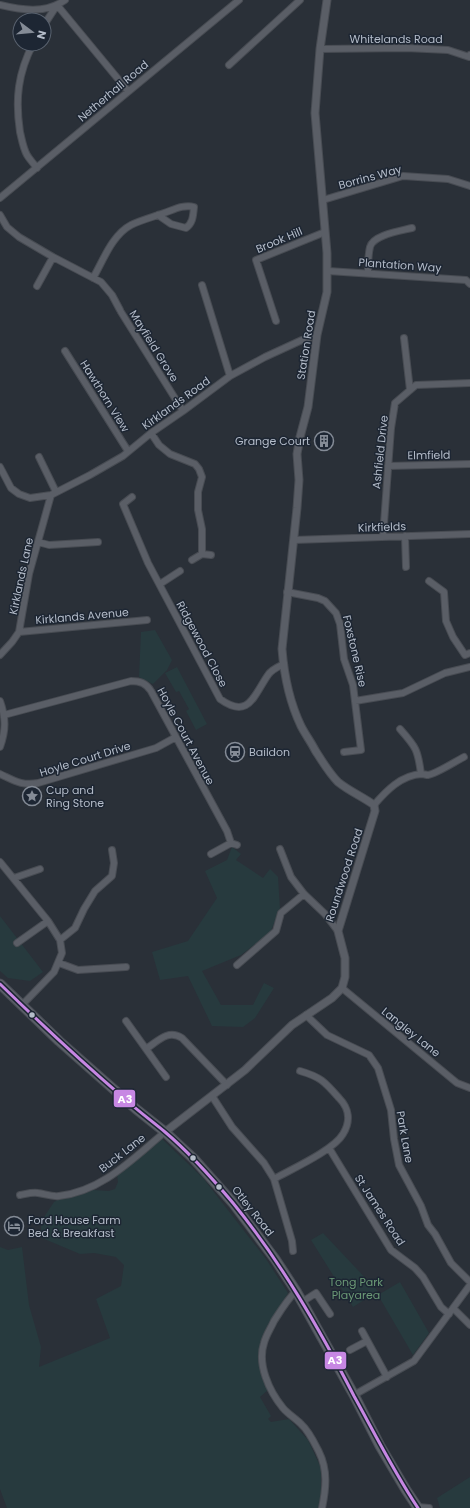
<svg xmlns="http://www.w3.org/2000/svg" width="470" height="1508" font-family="Poppins,sans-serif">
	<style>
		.green { fill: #273a3e }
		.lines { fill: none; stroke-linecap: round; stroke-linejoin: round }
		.minor-casing { stroke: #484c53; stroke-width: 8 }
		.tertiary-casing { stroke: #484c53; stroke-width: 9 }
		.primary-casing { stroke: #484c55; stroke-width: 11 }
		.minor { stroke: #5a5e66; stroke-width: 6 }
		.tertiary { stroke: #5a5e66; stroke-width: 7 }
		.primary { stroke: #5c6168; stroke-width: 9 }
		.bus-1-casing { stroke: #1d2633; stroke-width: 6 }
		.bus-1 { stroke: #c787e3; stroke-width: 3 }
		.bus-dot { fill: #b4bcc9; stroke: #1d2633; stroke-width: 1.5 }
		.labels { text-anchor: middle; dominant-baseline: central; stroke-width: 3; stroke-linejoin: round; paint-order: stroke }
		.street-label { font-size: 11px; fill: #b4bcc9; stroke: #1d2633 }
		.poi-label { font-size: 11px; fill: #b4bcc9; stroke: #1d2633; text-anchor: start }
		.park-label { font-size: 11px; fill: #6b9a76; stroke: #1d2633 }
		.line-badge { stroke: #1d2633; stroke-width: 1.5 }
		.badge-label { font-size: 11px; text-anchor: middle; font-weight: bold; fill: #fff }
	</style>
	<rect width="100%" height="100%" fill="#2a3038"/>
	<path class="green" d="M155 630 172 660 167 670 153 684 139 677 141 632Z
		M177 667 207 724 196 730 186 711 189 709 179 691 176 692 165 673Z
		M232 847 241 854 236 860 263 878 270 869 278 877 280 909 270 933 241 955 202 971 221 1005H253L264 983 274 988 255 1018 243 1027 212 1026 188 976 160 980 152 952 188 941 217 898 205 871 227 860Z
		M0 916 43 972 30 981 8 978 0 971Z
		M161 1138 203 1178 266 1259 288 1293 264 1334 260 1357 269 1389 260 1397 271 1416 268 1419 271 1422 289 1419 308 1440 321 1468V1495L318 1508H7L0 1489V1247L8 1250 22 1247 29 1305 41 1347 39 1367 110 1338 96 1299 121 1286 124 1265 116 1257 94 1253 80 1254 42 1238 41 1227 42 1220 54 1202 61 1198 93 1190 109 1191 115 1189 118 1182 117 1174Z
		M323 1233 371 1284 378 1291 353 1307 311 1240Z
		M400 1282 429 1333 413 1355 378 1295Z
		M470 1477V1508H440L437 1498Z"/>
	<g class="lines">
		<defs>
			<path id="minor" d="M0 5C21 10 46 14 65 0
				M44 25 57 5 128 91
				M33 44C18 73 15 99 20 132 22 140 23 148 27 155 30 160 34 164 37 168
				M320 49 406 48 448 50 469 57 470 55
				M229 65 300 0
				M0 198 239 0
				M323 200 403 176 448 179 470 186
				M0 215 7 227 19 237 53 257 101 282 112 295 120 310
				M328 271 466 280 470 284
				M368 273C368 264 368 255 370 247 373 235 400 231 412 228
				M93 278C103 261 112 235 131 225 141 220 153 217 164 213 173 210 184 204 194 207 193 216 193 223 186 228L171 224 158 215
				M202 285 230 376
				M37 286 53 257
				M121 312 183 411
				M276 321 256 260 325 232
				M404 338 410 390
				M65 351 128 451
				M151 433 159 445 170 454 195 464 199 469 202 477 198 492V510L202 529V554
				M39 457 56 492
				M388 466 470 464
				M0 467 11 488 19 494 30 498 51 495 90 475 123 456 151 433 183 411 230 376 265 357 302 340 317 335
				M132 497 123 504 148 563 220 699C249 720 254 695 268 675 272 669 278 667 284 664
				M405 536 406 567
				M383 537 391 428 395 403 416 385 470 383
				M294 540 470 534
				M38 542 49 545 98 542
				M192 560 202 554 211 555
				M429 581 444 592 446 621 453 637 465 655 470 653
				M160 584 180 571
				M287 592 318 598 325 601 336 613 340 624 344 659 353 685 361 750 344 752
				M19 632 147 620
				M0 655 12 642 19 632 29 574 51 495
				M0 701C6 718 6 730 0 747
				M355 701 403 693 445 673 470 667
				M4 715 131 681C140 681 146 683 151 691L227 831 231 843
				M400 729C416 747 418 750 421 774
				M0 774C15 781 22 786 38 783L156 748 176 737
				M374 805C386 791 401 775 422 774 424 774 426 775 428 775 436 774 456 761 464 757
				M280 849 291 877 304 894 325 914 338 931
				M211 854 231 843 237 845
				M0 862 48 921 60 940 62 953 54 972 22 1005
				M14 878 40 869
				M60 940 75 928 84 909 95 891 112 876 114 863 112 850
				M17 943 48 921
				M59 963 78 970 126 967
				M237 965 276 931 281 913 304 894
				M342 988 457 1083 470 1088
				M306 1015 327 1035 369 1055 378 1068 391 1110 394 1139 399 1165 421 1206 428 1225 435 1234 451 1263 470 1282
				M126 1021 166 1077
				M146 1049C158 1041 168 1029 182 1038L227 1085
				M212 1096 232 1127 264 1163 274 1179 292 1241 293 1251
				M329 1148 391 1250 415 1268 423 1277 441 1307 449 1314
				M274 1179C292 1169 334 1150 343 1134 351 1121 349 1108 339 1098 325 1082 321 1077 300 1071
				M20 1195C26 1194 32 1192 38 1193 45 1194 52 1197 59 1196 103 1191 133 1158 165 1132
				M296 1291C287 1300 281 1310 274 1321 271 1328 266 1335 264 1343 257 1364 269 1391 283 1408 288 1414 295 1418 301 1424 309 1431 314 1442 319 1452 328 1470 326 1489 322 1508
				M302 1302 316 1293 330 1314
				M453 1308 470 1325
				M362 1331 387 1377
				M350 1350 367 1341
				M354 1395 414 1361 470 1285
				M418 1507 429 1508"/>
			<path id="tertiary" d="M165 1132 245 1070 292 1025 332 998 342 988 345 977V958L338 931 375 811 374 805C363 797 349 791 338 782 329 773 322 761 315 750 311 742 305 734 301 726 290 703 284 674 282 649L297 508 299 480 297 454 300 437 308 407 317 335 327 292V253L315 113 320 49 327 0"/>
			<path id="primary" d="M0 984 59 1041 136 1109 165 1132 194 1159 233 1203 275 1259 296 1291 354 1395 380 1446 406 1490 418 1508"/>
		</defs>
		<use href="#minor" class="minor-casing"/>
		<use href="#tertiary" class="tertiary-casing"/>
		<use href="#primary" class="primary-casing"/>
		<use href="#minor" class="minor"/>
		<use href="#tertiary" class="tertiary"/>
		<use href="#primary" class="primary"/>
		<defs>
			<path id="bus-1" d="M0 984C41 1024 82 1062 125 1099 138 1111 152 1121 165 1132 190 1153 212 1178 233 1203 281 1262 319 1328 354 1396 375 1434 394 1472 418 1508"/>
		</defs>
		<use href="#bus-1" class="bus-1-casing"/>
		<use href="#bus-1" class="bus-1"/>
	</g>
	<defs>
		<symbol id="building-ring" viewBox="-11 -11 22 22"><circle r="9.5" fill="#1d2633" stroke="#848b96" stroke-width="1.5"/><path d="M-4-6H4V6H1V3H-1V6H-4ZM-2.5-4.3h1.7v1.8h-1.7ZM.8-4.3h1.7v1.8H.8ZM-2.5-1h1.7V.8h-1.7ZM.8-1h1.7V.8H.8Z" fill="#848b96"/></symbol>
		<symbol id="station-ring" viewBox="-11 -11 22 22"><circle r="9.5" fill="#1d2633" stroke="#848b96" stroke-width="1.5"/><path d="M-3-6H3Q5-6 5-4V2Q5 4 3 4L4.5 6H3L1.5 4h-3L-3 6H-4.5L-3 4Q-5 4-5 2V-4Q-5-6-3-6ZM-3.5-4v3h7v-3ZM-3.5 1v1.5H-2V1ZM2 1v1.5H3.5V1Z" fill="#848b96"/></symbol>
		<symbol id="sight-ring" viewBox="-11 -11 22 22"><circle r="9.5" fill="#1d2633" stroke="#848b96" stroke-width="1.5"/><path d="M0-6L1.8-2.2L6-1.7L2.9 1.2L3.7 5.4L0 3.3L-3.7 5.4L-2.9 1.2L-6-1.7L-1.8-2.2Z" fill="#848b96"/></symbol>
		<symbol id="hotel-ring" viewBox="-11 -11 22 22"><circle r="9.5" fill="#1d2633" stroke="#848b96" stroke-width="1.5"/><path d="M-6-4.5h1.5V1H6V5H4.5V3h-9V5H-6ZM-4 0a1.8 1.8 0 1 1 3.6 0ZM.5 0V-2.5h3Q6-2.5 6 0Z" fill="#848b96"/></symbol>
	</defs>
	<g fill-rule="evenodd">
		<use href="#building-ring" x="313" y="430" width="22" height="22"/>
		<use href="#station-ring" x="224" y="741" width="22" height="22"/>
		<use href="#sight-ring" x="21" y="785" width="22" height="22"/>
		<use href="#hotel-ring" x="3" y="1215" width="22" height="22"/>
	</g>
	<g class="bus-dot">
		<circle cx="32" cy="1015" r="3.5"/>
		<circle cx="193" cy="1158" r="3.5"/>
		<circle cx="219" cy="1187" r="3.5"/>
	</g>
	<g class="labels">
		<g class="street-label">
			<text x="396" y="39">Whitelands Road</text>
			<text transform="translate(113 91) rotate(-40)">Netherhall Road</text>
			<text transform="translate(370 177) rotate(-15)">Borrins Way</text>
			<text transform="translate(279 240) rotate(-23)">Brook Hill</text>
			<text transform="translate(400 265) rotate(4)">Plantation Way</text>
			<text transform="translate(306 345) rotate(-81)">Station Road</text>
			<text transform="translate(154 346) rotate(58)">Mayfield Grove</text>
			<text transform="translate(105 396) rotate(58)">Hawthorn View</text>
			<text transform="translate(176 403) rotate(-36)">Kirklands Road</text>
			<text transform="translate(380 452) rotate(-84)">Ashfield Drive</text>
			<text transform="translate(429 455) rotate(-1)">Elmfield</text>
			<text transform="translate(382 527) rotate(-2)">Kirkfields</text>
			<text transform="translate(21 576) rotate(-78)">Kirklands Lane</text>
			<text transform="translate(82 616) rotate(-5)">Kirklands Avenue</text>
			<text transform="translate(202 644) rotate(62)">Ridgewood Close</text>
			<text transform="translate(355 651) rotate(77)">Foxstone Rise</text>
			<text transform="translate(186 736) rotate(62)">Hoyle Court Avenue</text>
			<text transform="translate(85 759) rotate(-17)">Hoyle Court Drive</text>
			<text transform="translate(344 875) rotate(-72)">Roundwood Road</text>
			<text transform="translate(411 1032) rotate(39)">Langley Lane</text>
			<text transform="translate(405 1137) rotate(80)">Park Lane</text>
			<text transform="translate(122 1153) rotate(-38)">Buck Lane</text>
			<text transform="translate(380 1210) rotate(57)">St James Road</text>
			<text transform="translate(253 1211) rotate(52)">Otley Road</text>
		</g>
		<g class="poi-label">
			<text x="310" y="441" text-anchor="end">Grange Court</text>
			<text x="249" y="752">Baildon</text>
			<text x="46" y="790">Cup and<tspan x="46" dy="13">Ring Stone</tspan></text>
			<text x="28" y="1220">Ford House Farm<tspan x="28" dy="13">Bed &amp; Breakfast</tspan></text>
		</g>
		<g class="park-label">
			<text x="356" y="1282">Tong Park<tspan x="356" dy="13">Playarea</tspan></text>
		</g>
	</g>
	<g class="line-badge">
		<rect x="113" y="1089" width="23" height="19" rx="4" fill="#c787e3"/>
		<rect x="324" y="1351" width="23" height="19" rx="4" fill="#c787e3"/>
	</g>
	<g class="badge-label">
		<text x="125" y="1103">A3</text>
		<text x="335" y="1364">A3</text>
	</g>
	<g transform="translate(32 32) rotate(106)"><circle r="19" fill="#1d2633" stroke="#59626f"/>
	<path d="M0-3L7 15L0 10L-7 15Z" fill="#848b96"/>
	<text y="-6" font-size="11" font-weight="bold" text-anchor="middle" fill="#b4bcc9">N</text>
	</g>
</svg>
